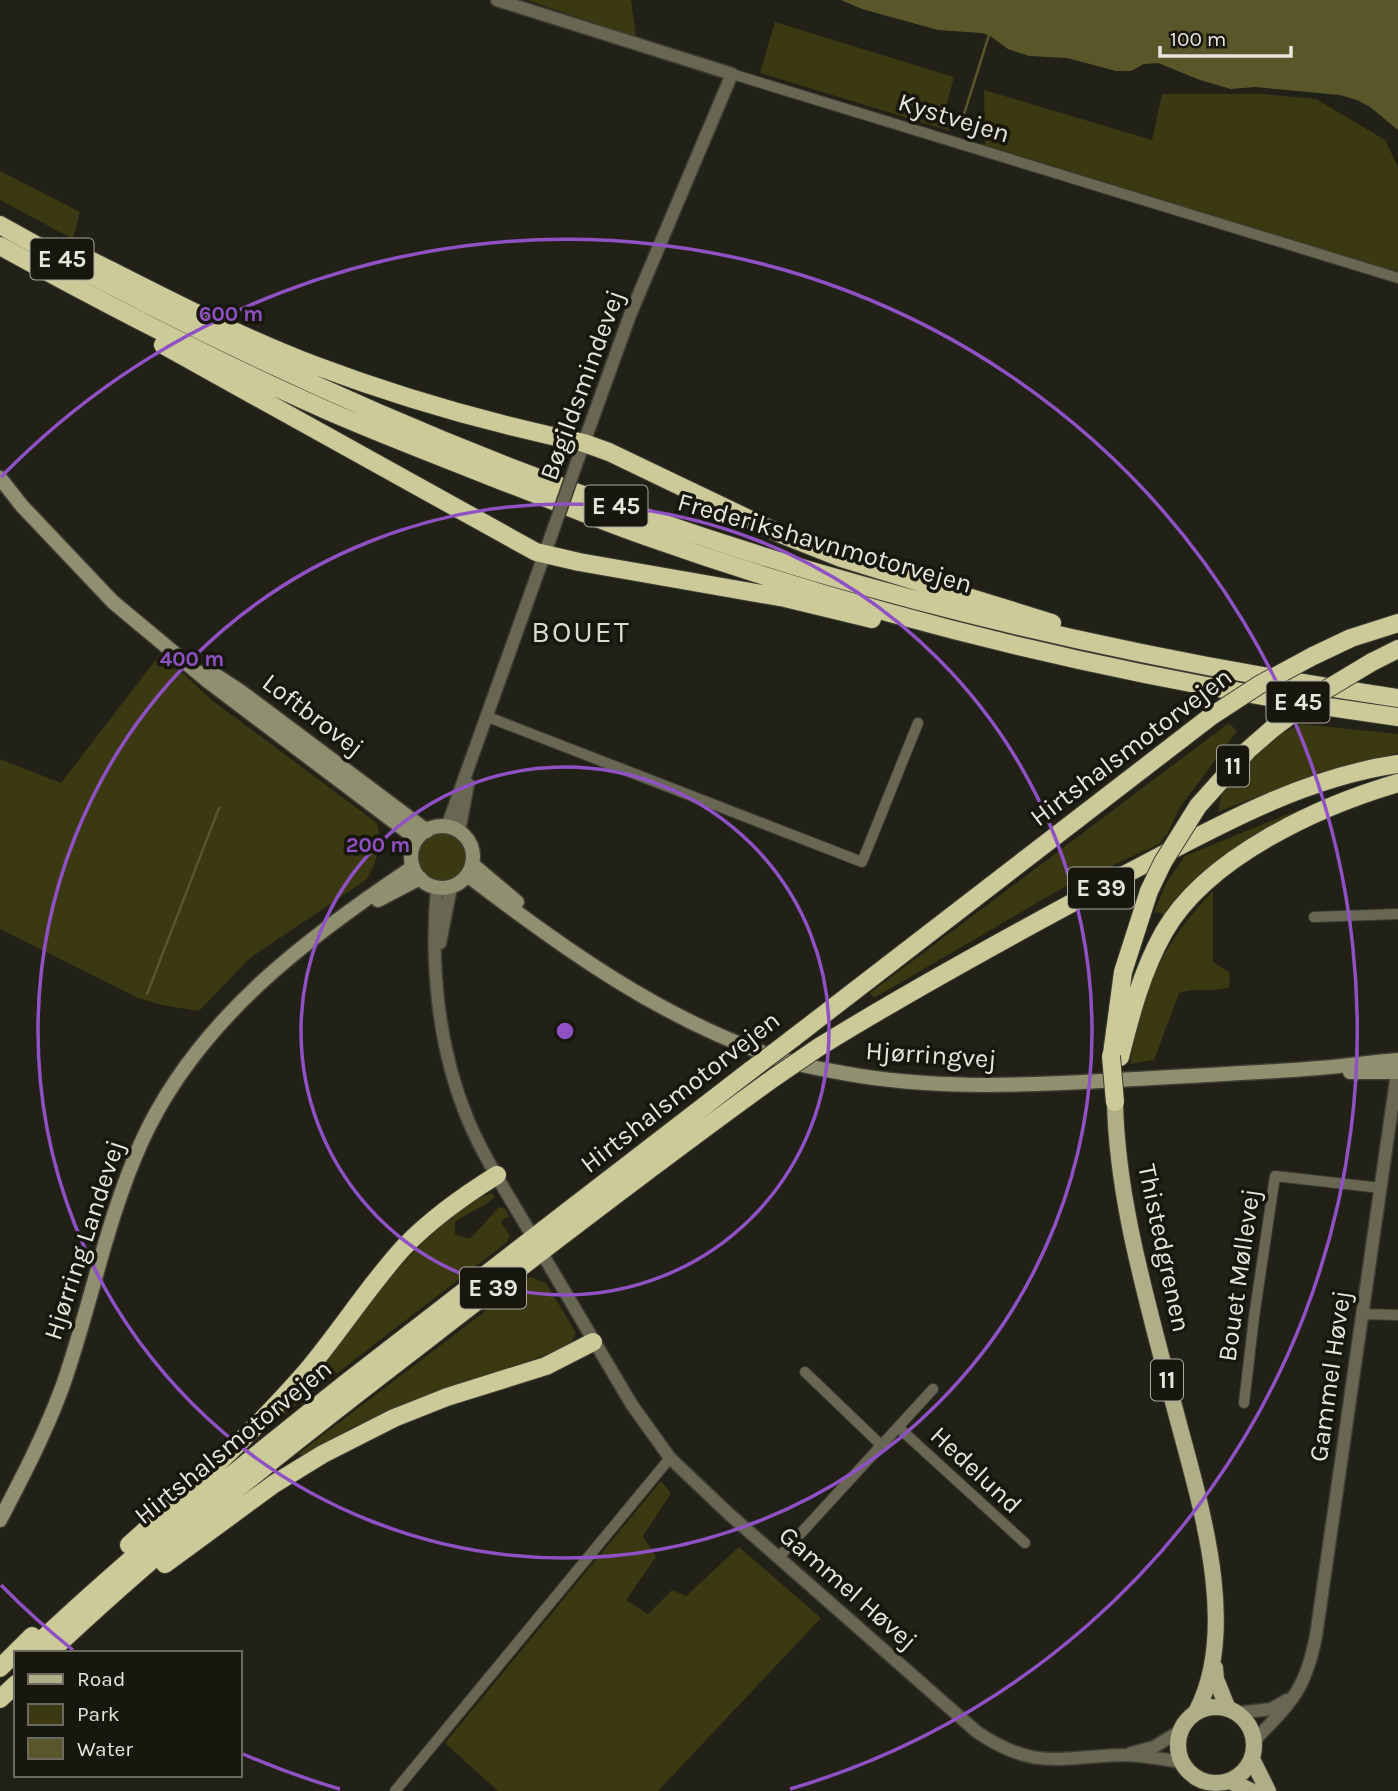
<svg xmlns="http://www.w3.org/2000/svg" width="1398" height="1791" font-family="Karla,sans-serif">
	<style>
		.green { fill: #3b3911 }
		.water { fill: #59572a }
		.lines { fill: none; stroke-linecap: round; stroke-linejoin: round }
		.stream { stroke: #59572a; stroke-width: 2.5 }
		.minor-casing { stroke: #3d3d33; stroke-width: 12 }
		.tertiary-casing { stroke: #3d3d33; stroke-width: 15 }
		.secondary-casing { stroke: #3d3d33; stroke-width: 17 }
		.primary-casing { stroke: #3d3d33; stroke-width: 18 }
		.motorway-casing { stroke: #3d3d33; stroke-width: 20 }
		.minor { stroke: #676753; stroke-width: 10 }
		.tertiary { stroke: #676753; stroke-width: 12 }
		.secondary { stroke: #908f70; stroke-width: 14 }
		.primary { stroke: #afae86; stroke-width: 16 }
		.motorway { stroke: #ccca99; stroke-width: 18 }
		.tertiary-bridge-casing { stroke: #3d3d33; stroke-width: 15; stroke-linecap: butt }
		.motorway-bridge-casing { stroke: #3d3d33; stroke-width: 20; stroke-linecap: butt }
		.tertiary-bridge { stroke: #676753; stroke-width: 12 }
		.motorway-bridge { stroke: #ccca99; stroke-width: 18 }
		.ring { fill: none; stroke: #9051c5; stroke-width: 3.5 }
		.labels { text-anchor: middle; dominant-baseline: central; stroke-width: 7; stroke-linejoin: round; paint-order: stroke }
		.shield { fill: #18170e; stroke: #a8a8a0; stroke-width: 2 }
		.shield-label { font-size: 24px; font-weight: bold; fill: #e6e6df }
		.street-label { font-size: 26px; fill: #e6e6df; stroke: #18170e }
		.quarter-label { font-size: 30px; letter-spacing: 2px; fill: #dbdbce; stroke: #18170e }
		.centre { fill: #9051c5; stroke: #18170e; stroke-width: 3.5 }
		.ring-label { font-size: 21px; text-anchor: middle; font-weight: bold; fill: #9051c5; stroke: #18170e; stroke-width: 7; stroke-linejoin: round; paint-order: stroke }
	</style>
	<rect width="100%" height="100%" fill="#212117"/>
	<path class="green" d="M527 0H631L636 37Z
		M775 22 954 77 945 110 950 131 760 73Z
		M984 90 1152 140 1162 94H1263L1316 99 1385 140 1398 167V273L985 145Z
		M0 171 80 212 73 239 0 200Z
		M161 653 213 701 377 823C383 842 377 863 366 880L250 958 199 1011 162 1005 138 998 0 929V759L61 783Z
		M1229 723 1237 731 1180 807 1168 833 1159 844 1059 890 874 998 870 993Z
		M1301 724 1398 734V753L1317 773 1218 812 1221 795 1243 766 1279 735Z
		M1300 809 1220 858 1198 877 1168 914 1154 912 1168 880 1185 856Z
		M417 857a24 24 0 1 1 48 0a24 24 0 1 1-48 0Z
		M1213 891V962L1230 973 1229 987C1210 993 1197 987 1179 993L1154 1060 1130 1064C1141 991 1161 945 1213 891Z
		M491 1193 495 1197C483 1208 468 1212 455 1222V1234L470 1239 499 1207 506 1209 509 1218H505L501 1222 510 1236 506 1243 284 1414 281 1412 388 1280 435 1229 460 1206Z
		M530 1277 546 1283 576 1333 572 1341 560 1350 426 1396 353 1427 303 1456 298 1454Z
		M661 1481 671 1493 643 1536 656 1557 626 1600 648 1614 672 1590 686 1596 739 1547 821 1618 658 1791H498L445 1743Z"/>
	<path class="water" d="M841 0H1398V130L1370 107 1357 100 1340 95 1255 87 1231 89 1200 80 1158 63 1144 64 1131 71H1116L1067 58 1029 56 1008 49 989 35 981 33 938 30 862 9Z"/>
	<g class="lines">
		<path class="stream" d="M973 136 964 114 989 35
			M147 994 219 808"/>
		<defs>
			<path id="minor" d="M732 74 1398 278
				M488 717 862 862 918 723
				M1314 917 1398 914
				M1362 1314 1398 1315
				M805 1372 881 1445
				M1244 1403 1254 1317 1275 1176 1381 1188
				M898 1427 1025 1543
				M779 1557 933 1389
				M395 1791 670 1458"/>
			<path id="tertiary" d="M497 0 732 74 630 315 578 459
				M447 827 551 536
				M459 832 468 784
				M437 887C430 965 438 1048 468 1120 484 1158 507 1193 528 1229
				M440 943 451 887
				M546 1260 632 1405 670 1458 729 1514 977 1732C1035 1771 1059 1757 1122 1755 1141 1755 1162 1759 1181 1762
				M1237 1713 1271 1709 1287 1700
				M1254 1741C1292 1701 1305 1691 1316 1636L1396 1080V1064
				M1131 1753 1154 1747 1180 1731"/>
			<path id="secondary" d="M0 478 22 506 113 602 209 682 417 839
				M208 670 240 691 427 831
				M411 857a31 31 0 1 1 62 0a31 31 0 1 1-62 0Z
				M472 864 517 902
				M467 875C564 949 664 1021 781 1059 801 1066 822 1069 843 1073 929 1089 1015 1086 1102 1081 1174 1076 1247 1074 1319 1068 1345 1066 1371 1062 1398 1060
				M378 900 420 878
				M1350 1072H1398
				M0 1520C23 1476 46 1432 63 1385 91 1305 106 1221 141 1143 196 1021 305 939 413 867"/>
			<path id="primary" d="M1115 1102C1117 1199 1146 1296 1170 1390 1193 1483 1244 1622 1196 1712
				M1215 1668 1216 1679 1228 1709
				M1178 1745a38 38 0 1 1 76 0a38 38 0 1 1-76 0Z
				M1252 1759 1268 1791
				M1230 1781 1251 1791"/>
			<path id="motorway" d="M0 225C258 370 532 488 815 572 1006 628 1201 669 1398 698
				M0 246C107 305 215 361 326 410 383 435 442 457 499 480 548 498 596 519 645 536 888 622 1143 682 1398 717
				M92 261C165 298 238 336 314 365 401 398 493 424 584 443L609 452 778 533 841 558 1052 623
				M163 345 536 552 579 562 785 598 872 619
				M1313 656 1351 638 1398 623
				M1372 662 1398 649
				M1198 806 1248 750 1272 729
				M792 1039 1210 717
				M819 1047C918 986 1021 930 1124 875 1210 830 1300 778 1398 764
				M1112 1054 1123 972 1149 891
				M1120 1057C1131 1013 1142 971 1164 932 1207 857 1319 806 1398 783
				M129 1545C190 1490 251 1435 305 1373 339 1333 369 1285 404 1247 432 1218 463 1196 497 1175
				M165 1564 274 1484 323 1454 394 1418 447 1397 546 1366 593 1342
				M28 1653C128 1557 237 1470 346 1383 480 1278 616 1174 751 1070
				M49 1653C167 1541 295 1441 424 1342 540 1252 656 1163 775 1077
				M0 1668 32 1636
				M0 1699 16 1684"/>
		</defs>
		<use href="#minor" class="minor-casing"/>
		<use href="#tertiary" class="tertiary-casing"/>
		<use href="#secondary" class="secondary-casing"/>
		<use href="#primary" class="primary-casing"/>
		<use href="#motorway" class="motorway-casing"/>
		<use href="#minor" class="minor"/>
		<use href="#tertiary" class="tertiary"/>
		<use href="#secondary" class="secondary"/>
		<use href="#primary" class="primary"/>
		<use href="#motorway" class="motorway"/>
		<defs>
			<path id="tertiary-bridge" d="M551 536 578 459"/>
			<path id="motorway-bridge" d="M1210 717 1259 685 1313 656
				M1272 729 1317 695 1372 662
				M1149 891 1163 862 1198 806
				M1111 1056 1115 1102
				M751 1070 792 1039
				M775 1077 819 1047"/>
		</defs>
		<use href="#tertiary-bridge" class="tertiary-bridge-casing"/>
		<use href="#motorway-bridge" class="motorway-bridge-casing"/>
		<use href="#tertiary-bridge" class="tertiary-bridge"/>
		<use href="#motorway-bridge" class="motorway-bridge"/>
	</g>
	<g class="ring">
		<circle cx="565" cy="1031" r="264"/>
		<circle cx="565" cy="1031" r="527"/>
		<path d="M340 1789A791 791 0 0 1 243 1754M73 1650A791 791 0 0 1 1 1585M1 477A791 791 0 1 1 790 1789"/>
	</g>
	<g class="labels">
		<g class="shield">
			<rect x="30.5" y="238.5" width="63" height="41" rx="5"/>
			<rect x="584.5" y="485.5" width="63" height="41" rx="5"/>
			<rect x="1266.5" y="681.5" width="63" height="41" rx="5"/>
			<rect x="1217" y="745.5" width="32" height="41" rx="5"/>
			<rect x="1068" y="867.5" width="66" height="41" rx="5"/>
			<rect x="460" y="1267.5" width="66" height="41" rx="5"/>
			<rect x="1151" y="1359.5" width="32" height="41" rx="5"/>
		</g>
		<g class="shield-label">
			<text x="62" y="259">E 45</text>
			<text x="616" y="506">E 45</text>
			<text x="1298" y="702">E 45</text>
			<text x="1233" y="766">11</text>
			<text x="1101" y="888">E 39</text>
			<text x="493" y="1288">E 39</text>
			<text x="1167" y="1380">11</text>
		</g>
		<g class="street-label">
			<text transform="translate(954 118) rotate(17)">Kystvejen</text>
			<text transform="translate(582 385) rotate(-70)">Bøgildsmindevej</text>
			<text transform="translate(825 543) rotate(16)">Frederikshavnmotorvejen</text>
			<text transform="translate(313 715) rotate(37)">Loftbrovej</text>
			<text transform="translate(1131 747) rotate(-37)">Hirtshalsmotorvejen</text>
			<text transform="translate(931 1055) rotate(4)">Hjørringvej</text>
			<text transform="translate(680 1092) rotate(-38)">Hirtshalsmotorvejen</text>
			<text transform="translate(84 1240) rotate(-72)">Hjørring Landevej</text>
			<text transform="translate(1164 1248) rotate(78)">Thistedgrenen</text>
			<text transform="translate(1239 1275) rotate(-82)">Bouet Møllevej</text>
			<text transform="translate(1330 1376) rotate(-82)">Gammel Høvej</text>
			<text transform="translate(233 1442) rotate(-39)">Hirtshalsmotorvejen</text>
			<text transform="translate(976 1470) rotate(43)">Hedelund</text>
			<text transform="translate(848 1588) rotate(41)">Gammel Høvej</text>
		</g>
		<g class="quarter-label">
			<text x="581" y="632">BOUET</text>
		</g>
	</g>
	<circle cx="565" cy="1031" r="10" class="centre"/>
	<g class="ring-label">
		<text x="231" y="321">600 m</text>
		<text x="192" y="666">400 m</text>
		<text x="378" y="852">200 m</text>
	</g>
	<rect x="14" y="1651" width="228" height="126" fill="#18170e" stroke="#6a6a62" stroke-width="2"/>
	<rect x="28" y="1674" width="35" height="10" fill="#afae86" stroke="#6a6a62" stroke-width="2"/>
	<text x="77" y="1686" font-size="21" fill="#e6e6df">Road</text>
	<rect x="28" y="1704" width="35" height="21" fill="#3b3911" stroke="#6a6a62" stroke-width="2"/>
	<text x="77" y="1721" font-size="21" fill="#e6e6df">Park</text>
	<rect x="28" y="1738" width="35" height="21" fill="#59572a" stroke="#6a6a62" stroke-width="2"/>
	<text x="77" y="1756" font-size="21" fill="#e6e6df">Water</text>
	<path d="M1160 46v10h131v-10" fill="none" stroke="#e6e6df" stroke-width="3.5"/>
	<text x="1170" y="46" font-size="21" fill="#e6e6df" stroke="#18170e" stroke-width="5" paint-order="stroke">100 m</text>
</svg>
